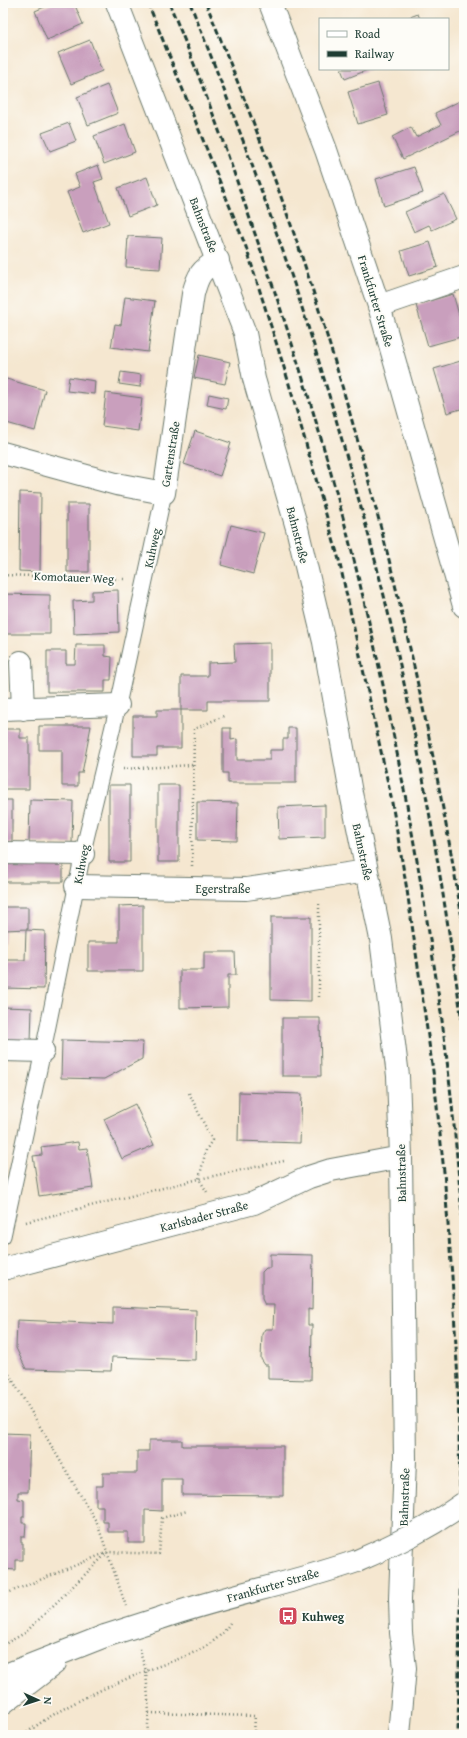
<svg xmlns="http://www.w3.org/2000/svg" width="467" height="1738" font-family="'Gentium Book Plus',serif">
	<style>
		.building { fill: #c99fbd }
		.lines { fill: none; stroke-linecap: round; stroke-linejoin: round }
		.service-casing { stroke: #6a786b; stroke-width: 17 }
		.minor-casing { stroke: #6a786b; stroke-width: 24 }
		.tertiary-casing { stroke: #6a786b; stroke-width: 24 }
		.path { stroke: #6a786b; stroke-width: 2.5; stroke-dasharray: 1 3; stroke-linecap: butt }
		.service { stroke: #fff; stroke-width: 15 }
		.minor { stroke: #fff; stroke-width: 22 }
		.tertiary { stroke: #fff; stroke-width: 22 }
		.rail { stroke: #1f3d34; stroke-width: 3; stroke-dasharray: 6 3; stroke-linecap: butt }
		.tertiary-bridge-casing { stroke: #6a786b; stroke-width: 24; stroke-linecap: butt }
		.tertiary-bridge { stroke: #fff; stroke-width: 22 }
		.labels { text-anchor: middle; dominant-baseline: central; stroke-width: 4; stroke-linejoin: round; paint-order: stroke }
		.street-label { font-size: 12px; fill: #1f3d34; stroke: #fdfcf7 }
		.poi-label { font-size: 12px; font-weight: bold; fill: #1f3d34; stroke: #fdfcf7; text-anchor: start }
	</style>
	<rect width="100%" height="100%" fill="#fdfcf7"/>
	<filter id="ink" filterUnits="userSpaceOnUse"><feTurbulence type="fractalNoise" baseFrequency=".025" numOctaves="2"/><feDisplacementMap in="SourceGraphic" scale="8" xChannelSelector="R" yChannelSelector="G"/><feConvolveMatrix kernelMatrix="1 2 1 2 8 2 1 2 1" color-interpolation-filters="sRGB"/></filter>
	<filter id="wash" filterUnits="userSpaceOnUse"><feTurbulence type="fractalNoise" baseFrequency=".012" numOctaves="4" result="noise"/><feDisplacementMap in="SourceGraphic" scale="16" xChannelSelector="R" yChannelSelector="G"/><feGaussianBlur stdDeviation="0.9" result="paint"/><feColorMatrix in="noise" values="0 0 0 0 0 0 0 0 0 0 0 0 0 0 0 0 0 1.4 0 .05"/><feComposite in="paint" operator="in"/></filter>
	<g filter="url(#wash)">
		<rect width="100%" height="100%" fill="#f5e7d0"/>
		<g id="blocks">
			<path class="building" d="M54 3H74L83 24 47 40 35 11Z
				M418 14 420 19H405Z
				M90 40 102 71 71 84 58 53Z
				M341 69H370L345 79Z
				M378 83 388 115 358 124 348 92Z
				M107 85 118 113 88 125 77 97Z
				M464 99V129L403 159 392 137 411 127 416 137 441 125 435 113Z
				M69 123 76 141 50 151 42 133Z
				M125 124 135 152 104 164 94 136Z
				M98 165 103 179 94 182 109 223 83 233 67 192 80 187 75 174Z
				M414 167 423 193 384 206 376 179Z
				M147 177 157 205 128 216 118 188Z
				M444 194 456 219 432 230 429 225 414 232 405 212Z
				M128 236 162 238 160 269 126 267Z
				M430 242 438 267 409 276 401 251Z
				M453 294 459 315 464 314V336L428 346 416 305Z
				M125 297 155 301 148 352 111 347 115 324 121 325Z
				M199 355 230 362 225 384 194 378Z
				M464 360V408L447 413 434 369Z
				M121 372 141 375 140 387 119 384Z
				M69 377 95 381 94 394 67 391Z
				M3 378 45 390 35 431 3 422Z
				M106 393 142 398 138 431 102 426Z
				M209 394 228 398 226 409 207 405Z
				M195 431 231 443 220 476 184 464Z
				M20 492 41 493 40 572 19 571Z
				M67 504H89V572H67Z
				M3 520H4V532H3Z
				M231 525 264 533 253 574 221 565Z
				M118 590 119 632 74 634 73 601 92 600V591Z
				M3 594 50 595V634H3Z
				M270 643V701H208V710H181V676H208V663L235 662 234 644Z
				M76 645H105V656L112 657 111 680H105V692H47V651H66V664H75Z
				M157 710H181V748H157V756H133V716H157Z
				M39 726H91L82 773H78V786H62V750H39Z
				M223 728H231V740L237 739V760H270V750H283V739H288V728H296V783H228V773H223Z
				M3 729H20V738H29V789H3Z
				M109 785H130V862H109Z
				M158 785H179V862H158Z
				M3 800H12V843H3Z
				M30 800 73 801 72 844 29 843Z
				M197 802 238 803 237 841 197 840Z
				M325 805V837L279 839 278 807Z
				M3 859 63 860V882H3Z
				M143 905V971H88V942H119V906Z
				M3 907H28V929L5 930 4 944H3Z
				M271 917H311V1001L271 1000Z
				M26 930 45 931 44 989 3 988V960H25Z
				M204 952H235L236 975H228V1007L180 1008V970H204Z
				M3 1007 32 1008 31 1043 3 1042Z
				M282 1018H320L321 1076H282Z
				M62 1040 143 1042 142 1059 104 1079 61 1078Z
				M239 1092 302 1094 300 1143 238 1141Z
				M135 1104 154 1145 122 1159 104 1119Z
				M78 1142 79 1149 87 1148 93 1188 39 1196 33 1156 42 1155 41 1147Z
				M270 1254 313 1255 312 1310 308 1309V1325H312L311 1380 268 1379V1365H265L261 1359 262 1334 265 1329H273L274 1305H265L262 1299V1272L266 1268H270Z
				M113 1307 196 1310 195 1360 112 1357 111 1371 26 1369 16 1348 17 1320 113 1324Z
				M3 1433 30 1434 28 1492H18V1499L24 1500V1517H22V1523H26L25 1537H21V1543H23V1560H16V1570L3 1569Z
				M149 1440H182V1446H283V1496L182 1495V1479H162V1511L145 1510V1543H128V1532H108V1522H103V1506H96V1486H103V1473H137V1451H149Z"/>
		</g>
	</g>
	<g filter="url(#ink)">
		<use href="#blocks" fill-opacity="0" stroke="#6a786b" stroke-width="1"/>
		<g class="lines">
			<defs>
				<path id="service" d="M3 1236 43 1051 85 843 118 705 164 493"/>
				<path id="minor" d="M117 3 245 333 254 379 297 528 324 642 351 793 381 939 398 1076 401 1157 405 1459 400 1599 401 1633 405 1668 399 1735
					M379 306 464 277
					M3 453 116 484 164 493 193 294C198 275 201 270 218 260
					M21 662 23 709
					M3 709 118 705
					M3 853 83 854
					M76 886 246 889 367 871
					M3 1050 43 1051
					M3 1269 254 1203 309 1177 331 1170 401 1157"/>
				<path id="tertiary" d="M270 3 326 150 379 306 464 606
					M158 1619C223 1596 291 1584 357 1561
					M3 1676 105 1636
					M3 1703 55 1663"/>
			</defs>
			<use href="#service" class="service-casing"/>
			<use href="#minor" class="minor-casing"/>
			<use href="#tertiary" class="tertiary-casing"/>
			<path class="path" d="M3 575 124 579
				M123 769 193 765
				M192 866 194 729 226 715
				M319 997V902
				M189 1093 212 1140 206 1150 199 1179 207 1192
				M26 1222 199 1179 284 1161
				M3 1364 97 1523 126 1606
				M3 1595 108 1552 159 1554 162 1518 187 1511
				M3 1645 25 1633 106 1554
				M139 1649 146 1671 149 1713 147 1735
				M149 1713 255 1716 254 1735
				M24 1735C59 1707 104 1688 146 1671 175 1659 215 1651 231 1621"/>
			<use href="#service" class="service"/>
			<use href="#minor" class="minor"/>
			<use href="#tertiary" class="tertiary"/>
			<path class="rail" d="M148 3 246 247 287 377 339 560 391 797 407 890 434 1078 444 1172 452 1276 458 1381 461 1545 458 1735
				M169 3C201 78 228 154 254 231 288 328 319 426 345 525 384 674 413 826 436 978 449 1064 457 1152 464 1239
				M190 3C224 88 256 174 286 260 313 338 336 418 358 497 408 673 439 855 464 1036
				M206 3C240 87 273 171 302 257 374 477 428 702 464 931"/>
			<defs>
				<path id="tertiary-bridge" d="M357 1561C396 1544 429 1528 464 1503
					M105 1636 158 1619"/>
			</defs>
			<use href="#tertiary-bridge" class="tertiary-bridge-casing"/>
			<use href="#tertiary-bridge" class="tertiary-bridge"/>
		</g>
	</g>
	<defs>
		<symbol id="bus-square" viewBox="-11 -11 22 22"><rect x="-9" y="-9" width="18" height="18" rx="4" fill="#d1495b" stroke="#fdfcf7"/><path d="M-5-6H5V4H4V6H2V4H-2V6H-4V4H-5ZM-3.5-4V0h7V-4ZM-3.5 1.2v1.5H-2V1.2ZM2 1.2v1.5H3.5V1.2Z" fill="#fff"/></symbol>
	</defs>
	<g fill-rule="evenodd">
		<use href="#bus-square" x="277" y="1605" width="22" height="22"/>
	</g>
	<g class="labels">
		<g class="street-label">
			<text transform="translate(204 225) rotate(69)">Bahnstraße</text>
			<text transform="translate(376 301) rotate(73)">Frankfurter Straße</text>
			<text transform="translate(170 454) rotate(-81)">Gartenstraße</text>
			<text transform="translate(298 535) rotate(76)">Bahnstraße</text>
			<text transform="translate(152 548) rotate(-78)">Kuhweg</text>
			<text transform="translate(74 577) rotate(2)">Komotauer Weg</text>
			<text transform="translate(363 852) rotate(78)">Bahnstraße</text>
			<text transform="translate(81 864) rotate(-79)">Kuhweg</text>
			<text x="223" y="888">Egerstraße</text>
			<text transform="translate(401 1173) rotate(-91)">Bahnstraße</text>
			<text transform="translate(204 1216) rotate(-15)">Karlsbader Straße</text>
			<text transform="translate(404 1497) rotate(-88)">Bahnstraße</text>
			<text transform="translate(273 1585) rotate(-16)">Frankfurter Straße</text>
		</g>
		<g class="poi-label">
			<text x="302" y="1616">Kuhweg</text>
		</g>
	</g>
	<rect width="467" height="1738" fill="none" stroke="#fdfcf7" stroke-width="16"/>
	<rect x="319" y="18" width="130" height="52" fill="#fdfcf7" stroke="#a4b0a9"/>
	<rect x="327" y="31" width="20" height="6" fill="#ffffff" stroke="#a4b0a9"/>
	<text x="355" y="38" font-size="12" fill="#1f3d34">Road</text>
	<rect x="327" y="51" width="20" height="6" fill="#1f3d34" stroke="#a4b0a9"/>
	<text x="355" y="58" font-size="12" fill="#1f3d34">Railway</text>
	<g transform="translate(38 1700) rotate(93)" stroke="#fdfcf7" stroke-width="3" paint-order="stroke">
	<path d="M0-3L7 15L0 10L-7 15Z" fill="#1f3d34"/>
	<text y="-6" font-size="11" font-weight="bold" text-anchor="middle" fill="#1f3d34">N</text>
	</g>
</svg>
